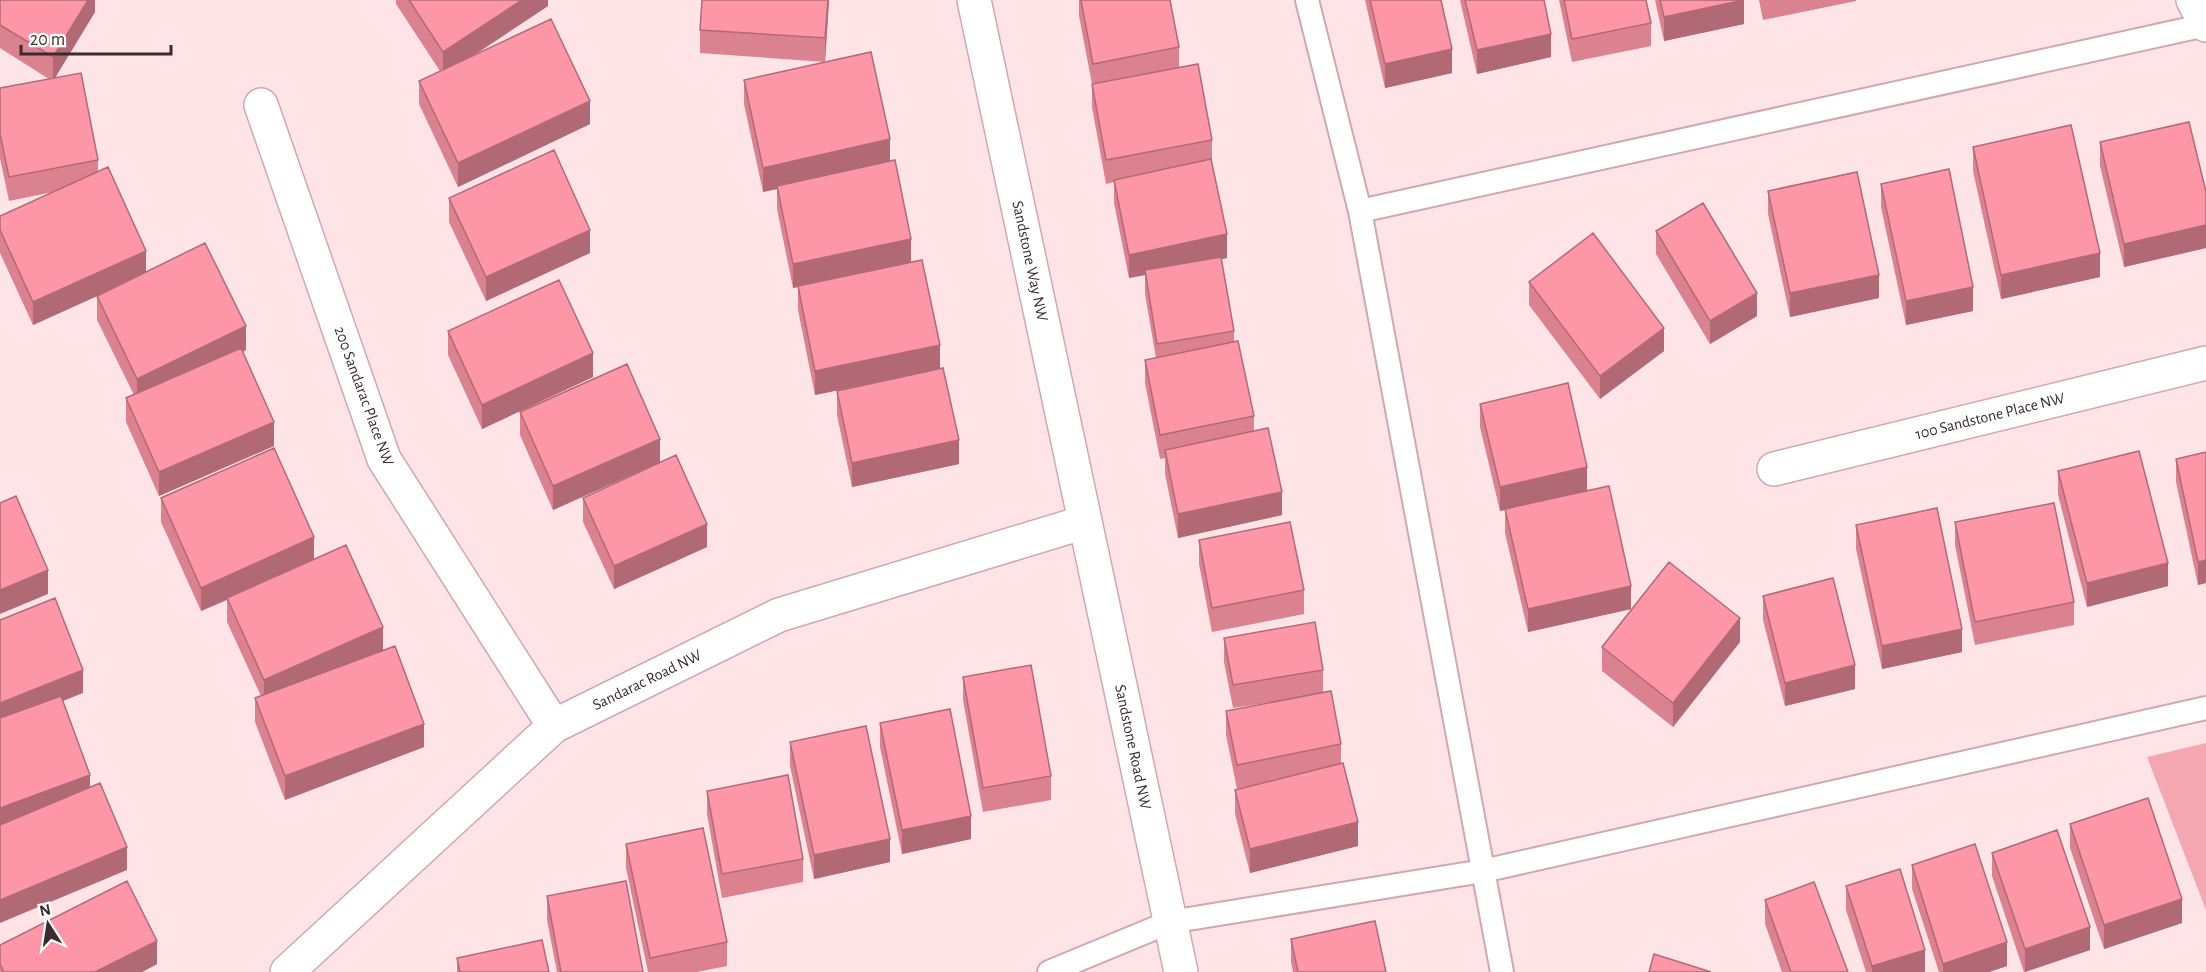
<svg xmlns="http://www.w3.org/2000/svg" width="2206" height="972" font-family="'Alegreya Sans',sans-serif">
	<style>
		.green { fill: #f4a6b1 }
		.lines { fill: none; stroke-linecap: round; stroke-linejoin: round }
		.lane-casing { stroke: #d0a8ad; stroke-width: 26 }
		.street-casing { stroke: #d0a8ad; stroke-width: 36 }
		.lane { stroke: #fff; stroke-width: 22 }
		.street { stroke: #fff; stroke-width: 33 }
		.wall { fill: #da8290 }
		.shaded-wall { fill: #b16a75 }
		.building { fill: #fd97a7; stroke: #b16a75; stroke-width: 1.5 }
		.labels { text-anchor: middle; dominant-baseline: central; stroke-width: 4.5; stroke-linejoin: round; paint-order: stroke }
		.street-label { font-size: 16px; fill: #3b2b2d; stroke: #fff }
	</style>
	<rect width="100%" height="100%" fill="#fee4e7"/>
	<path class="green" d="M2206 743V910L2147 757Z"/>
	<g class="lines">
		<defs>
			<path id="lane" d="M1307 0 1360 211 1502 972
				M1360 211 2206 25
				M1049 972 1170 922 1483 871 2206 708"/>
			<path id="street" d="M974 0 1181 972
				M2193 0 2206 25
				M261 105 384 459 554 726
				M1774 469 2206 363
				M287 972 554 726 779 615 1085 522"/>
		</defs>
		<use href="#lane" class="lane-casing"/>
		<use href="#street" class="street-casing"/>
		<use href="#lane" class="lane"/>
		<use href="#street" class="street"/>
	</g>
	<path class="wall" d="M0 0H95V12L55 78 98 160V172L146 272 246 350 243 352 274 446 159 496 126 422V398L134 395 97 320V296L33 325 0 253V216L53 192 9 201 0 158V88L49 79 0 48Z
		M396 0H548V6L475 55 590 124 458 187 419 104V81L440 71 396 4Z
		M702 0H829L825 62 700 53V30Z
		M1079 0H1170L1179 47V67L1212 140V163L1227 258 1221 259 1234 331V342L1254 416V431L1282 515 1178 538 1165 474V458L1160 459 1145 383V360L1156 358 1145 294V275L1129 278 1114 203V182L1106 184 1092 107V84L1079 16Z
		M1365 0H1441L1452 73 1385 88Z
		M1460 0H1544L1551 57 1477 74Z
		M1559 0H1646L1651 23V46L1572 62Z
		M1655 0H1744V24L1664 41Z
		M1759 0H1856V1L1763 20Z
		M744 80 890 161 911 262 940 368 959 464 852 487 837 415V391L906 376 815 395 798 310V287L793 288 777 209V189L763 192 744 104Z
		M2100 142 2206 192V248L2124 267 2100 166Z
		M1973 147 2100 277 2001 299 1973 171Z
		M1881 184 1973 311 1906 325 1881 207Z
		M1768 191 1879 298 1790 317 1768 214Z
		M449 198 590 253 486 301 449 222Z
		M1656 231 1757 316 1710 344 1656 254Z
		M1529 282 1664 351 1600 399 1529 305Z
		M448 331 593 377 482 429 448 355Z
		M1480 404 1587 491 1544 501 1631 609 1528 632 1505 533V510L1500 511 1480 427Z
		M520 412 660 462 707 547 614 589 583 522V498L656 464 553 510 520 435Z
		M2206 452V583L2198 585 2176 482V459Z
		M2058 471 2168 586 2087 607 2058 495Z
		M161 498 314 559 383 650 424 747 285 800 255 722V698L261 696 227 622V600L201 611 161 522Z
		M1955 522 2074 602V625L1975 645 1955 545Z
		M1856 525 1962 652 1882 669 1856 549Z
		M1199 540 1304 590V614L1212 632 1199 564Z
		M1763 596 1855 689 1785 706 1763 620Z
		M1224 638 1323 670V693L1341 744V763L1358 846 1250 873 1235 814V790L1257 785 1237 789 1226 735V711L1292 699 1233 708 1224 662Z
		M1740 642 1673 727 1602 671V647Z
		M963 677 1051 776V800L983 812 963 700Z
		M880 723 971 839 902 854 880 747Z
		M790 742 890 862 814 879 790 766Z
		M707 791 803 859V882L722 898 707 814Z
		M2070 824 2182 923 2104 949 2070 848Z
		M626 844 727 942V966L697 972H648L626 868Z
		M1992 853 2090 950 2024 972 1992 876Z
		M1912 865 2007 966 1989 972H1939L1912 889Z
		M1846 886 1925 972H1866L1846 910Z
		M547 896 643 972H557L547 920Z
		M1765 900 1848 972H1782L1765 924Z
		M1291 939 1386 972H1293L1291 962Z
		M0 945 157 964 142 972H0Z
		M457 958 549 972H457Z"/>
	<path class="shaded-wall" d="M88 0H95V12L53 81V57Z
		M522 0H548V6L443 75V52Z
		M828 0H829L825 62V38Z
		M1744 0V24L1664 41V17Z
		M1551 34V57L1477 74V50Z
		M1452 49V73L1385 88V64Z
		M590 101V124L458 187V163Z
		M890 139V163L777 186V189L763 192V168Z
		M2206 225V248L2124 267V244Z
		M590 230V253L486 301V277Z
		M1227 234V258L1145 275V270V275L1129 278V255Z
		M911 239V262L793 288V264Z
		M146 251V274L33 325V302Z
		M2100 253V277L2001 299V275Z
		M1879 275V298L1790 317V293Z
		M1973 287V311L1906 325V301Z
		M1757 293V316L1710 344V321Z
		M246 326V350L137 403V379Z
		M1664 328V351L1600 399V376Z
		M940 345V369L815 395V371Z
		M593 353V377L482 429V405Z
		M274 422V446L159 496V472Z
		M660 439V462L553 510V486Z
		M959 440V464L852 487V463Z
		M1587 467V491L1500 511V487Z
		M1282 492V515L1178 538V514Z
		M707 524V547L614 589V566Z
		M314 537V561L201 611V588Z
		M2206 560V583L2198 585V562Z
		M2168 563V586L2087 607V583Z
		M48 570V594L0 614V590Z
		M1631 586V609L1528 632V609Z
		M1740 618V642L1673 727V703Z
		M383 627V651L264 704V680Z
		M1962 629V652L1882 669V646Z
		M1855 665V689L1785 706V683Z
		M83 670V693L0 726V703Z
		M424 724V747L285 800V776Z
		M90 775V799L0 832V808Z
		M971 816V839L902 854V830Z
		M1358 822V846L1250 873V849Z
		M890 839V862L814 879V855Z
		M127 847V870L0 923V900Z
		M2182 899V923L2104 949V925Z
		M2090 927V950L2025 972V949Z
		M157 941V964L142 972H95Z
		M2007 942V966L1989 972H1943V964Z
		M1925 950V972H1872V966Z"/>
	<path class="building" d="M0 0H88L53 57 0 25Z
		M409 0H522L443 52Z
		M702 0H828L825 38 700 30Z
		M1081 0H1170L1179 47 1093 64Z
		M1370 0H1441L1452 49 1385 64Z
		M1465 0H1544L1551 34 1477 50Z
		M1564 0H1646L1651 23 1572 39Z
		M1660 0H1744L1664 17Z
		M551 19 590 101 458 163 419 81Z
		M871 52 890 139 763 168 744 80Z
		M1198 64 1212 140 1106 160 1092 84Z
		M81 73 98 160 9 177 0 134V88Z
		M2189 122 2206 192V225L2124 244 2100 142Z
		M2071 125 2100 253 2001 275 1973 147Z
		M554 150 590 230 486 277 449 198Z
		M1211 159 1227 234 1129 255 1114 180Z
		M895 160 911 239 793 264 777 186Z
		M108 167 146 251 33 302 0 230V216Z
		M1949 169 1973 287 1906 301 1881 184Z
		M1857 172 1879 275 1790 293 1768 191Z
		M1703 203 1757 293 1710 321 1656 231Z
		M1593 233 1664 328 1600 376 1529 282Z
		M205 243 246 326 137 379 97 296Z
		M1221 257 1234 331 1157 344 1145 270Z
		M922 260 940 345 815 371 798 286Z
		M559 280 593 353 482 405 448 331Z
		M1238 341 1254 416 1160 435 1145 360Z
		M241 348 274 422 159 472 126 398Z
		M627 364 660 439 553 486 520 412Z
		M943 368 959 440 852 463 837 391Z
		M1568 383 1587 467 1500 487 1480 404Z
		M1268 428 1282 492 1178 514 1165 450Z
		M274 448 314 537 201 588 161 498Z
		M2139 451 2168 563 2087 583 2058 471Z
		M2206 452V560L2198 562 2176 459Z
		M676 455 707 524 614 566 583 498Z
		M1609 486 1631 586 1528 609 1505 509Z
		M16 496 48 570 0 590V503Z
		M2054 503 2074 602 1975 622 1955 522Z
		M1937 508 1962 629 1882 646 1856 525Z
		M1290 522 1304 590 1212 608 1199 540Z
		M346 545 383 627 264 680 227 598Z
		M1669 562 1740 618 1673 703 1602 647Z
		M1833 578 1855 665 1785 683 1763 596Z
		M55 598 83 670 0 703V620Z
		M1315 622 1323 670 1233 685 1224 638Z
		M395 646 424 724 285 776 255 698Z
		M1031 665 1051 776 983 788 963 677Z
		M1331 691 1341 744 1237 765 1226 711Z
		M61 696 90 775 0 808V718Z
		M950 709 971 816 902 830 880 723Z
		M866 726 890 839 814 855 790 742Z
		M1343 763 1358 822 1250 849 1235 790Z
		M788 775 803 859 722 874 707 791Z
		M100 783 127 847 0 900V825Z
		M2148 798 2182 899 2104 925 2070 824Z
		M703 828 727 942 650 958 626 844Z
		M2057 830 2090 927 2025 949 1992 853Z
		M1975 844 2007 942 1943 964 1912 865Z
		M1900 869 1925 950 1872 966 1846 886Z
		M127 881 157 941 95 972H4L0 964V945Z
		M626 881 643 972H561L547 896Z
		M1814 882 1848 972H1791L1765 900Z
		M1375 921 1386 972H1298L1291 939Z
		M542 940 549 972H460L457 958Z
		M1654 954 1711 972H1649Z"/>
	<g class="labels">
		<g class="street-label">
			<text transform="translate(1030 261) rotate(78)">Sandstone Way NW</text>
			<text transform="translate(364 396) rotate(70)">200 Sandarac Place NW</text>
			<text transform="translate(1990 416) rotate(-14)">100 Sandstone Place NW</text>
			<text transform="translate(647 680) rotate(-26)">Sandarac Road NW</text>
			<text transform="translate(1133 747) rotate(78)">Sandstone Road NW</text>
		</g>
	</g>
	<g transform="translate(48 924) rotate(348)" stroke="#ffffff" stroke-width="4.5" paint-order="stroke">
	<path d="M0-4.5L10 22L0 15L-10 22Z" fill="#3b2b2d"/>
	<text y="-9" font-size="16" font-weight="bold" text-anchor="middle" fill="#3b2b2d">N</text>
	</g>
	<path d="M21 45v9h150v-9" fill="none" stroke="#3b2b2d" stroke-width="3"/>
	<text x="30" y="45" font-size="18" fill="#3b2b2d" stroke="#ffffff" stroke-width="4.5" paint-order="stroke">20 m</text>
</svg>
